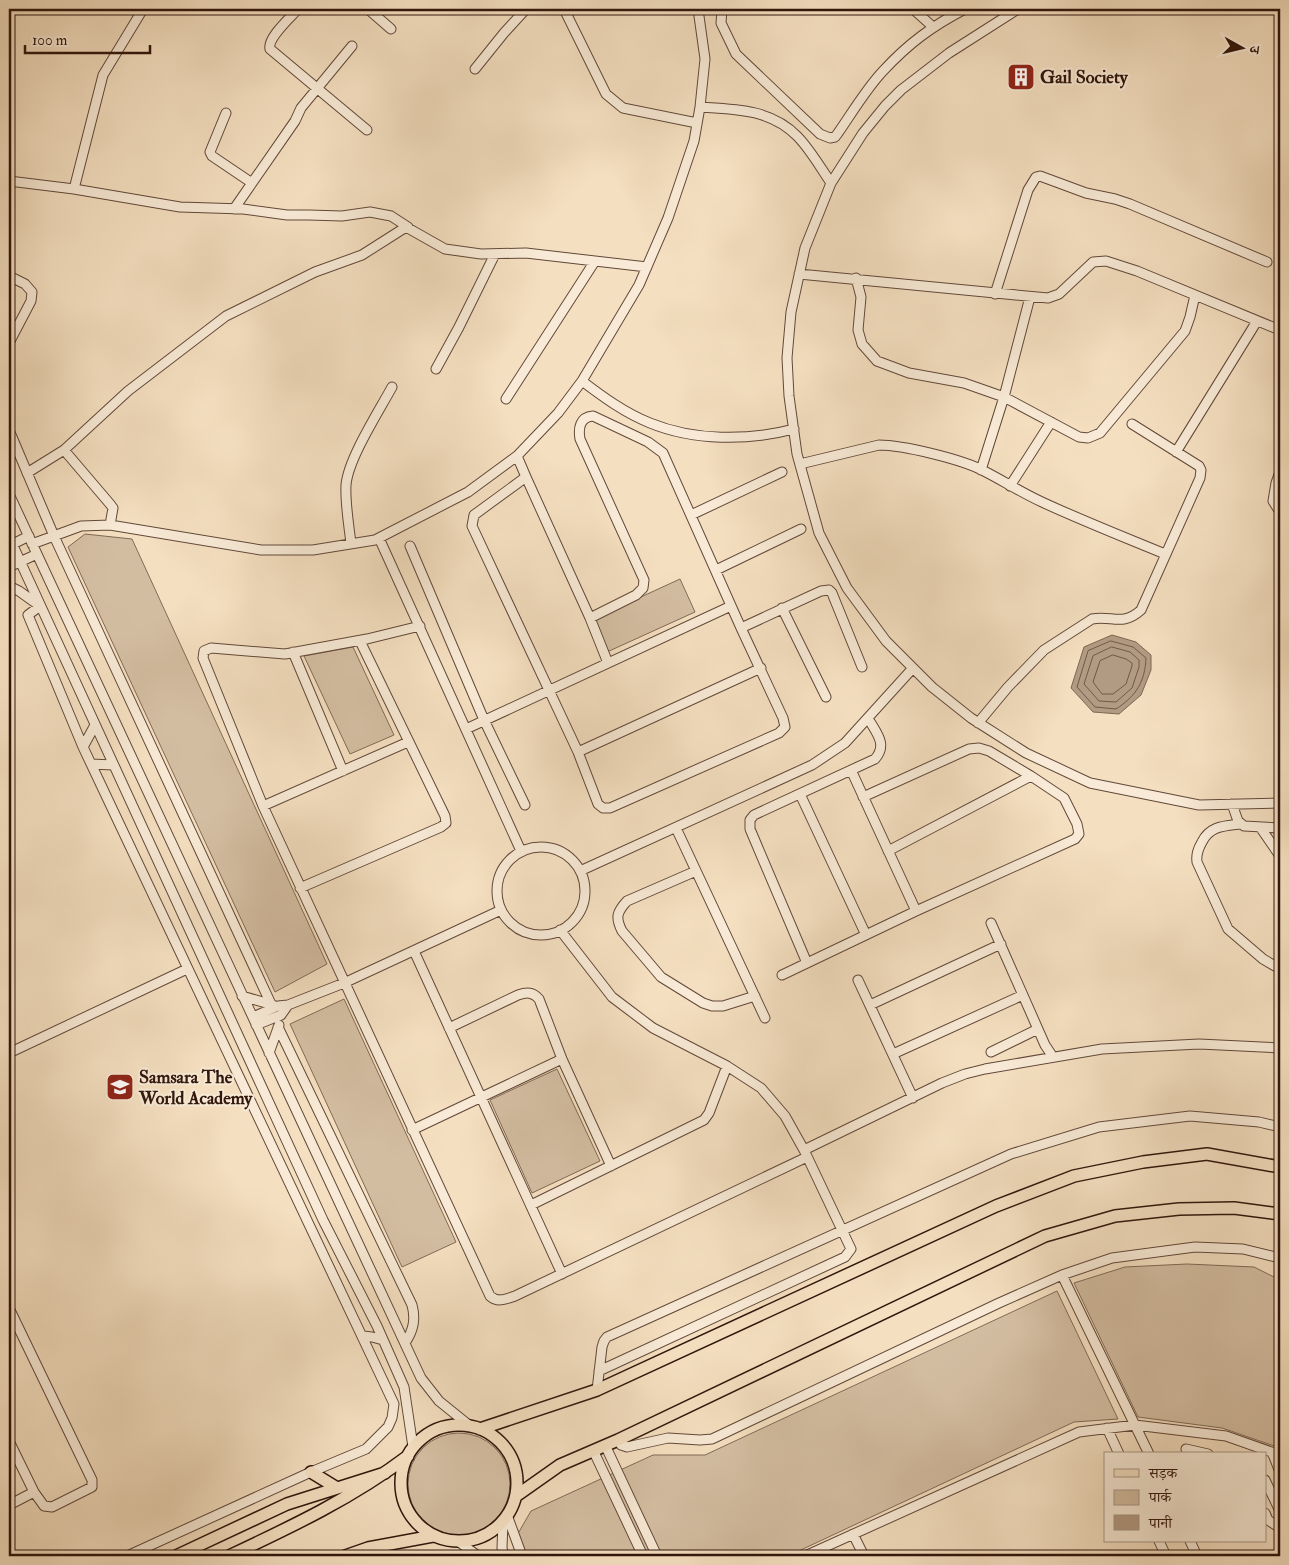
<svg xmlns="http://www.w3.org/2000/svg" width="1289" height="1565" font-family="'IM FELL Double Pica','Noto Serif Devanagari',serif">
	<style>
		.green { fill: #d3bda1; stroke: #826a56 }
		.water { fill: #b29b83; stroke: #7e6653 }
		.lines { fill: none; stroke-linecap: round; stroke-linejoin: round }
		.shore { stroke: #725848; stroke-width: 1 }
		.minor-casing { stroke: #624839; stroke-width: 11 }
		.major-casing { stroke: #31160c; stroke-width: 14 }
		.minor { stroke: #f8ead6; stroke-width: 9 }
		.major { stroke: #f4dfc0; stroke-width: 11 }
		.labels { text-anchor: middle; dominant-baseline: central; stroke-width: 4; stroke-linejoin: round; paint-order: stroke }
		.poi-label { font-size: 18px; font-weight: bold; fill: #31160c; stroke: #f8ead6; text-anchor: start }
	</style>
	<rect width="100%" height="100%" fill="#f4dfc0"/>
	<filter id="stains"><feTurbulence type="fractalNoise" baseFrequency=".004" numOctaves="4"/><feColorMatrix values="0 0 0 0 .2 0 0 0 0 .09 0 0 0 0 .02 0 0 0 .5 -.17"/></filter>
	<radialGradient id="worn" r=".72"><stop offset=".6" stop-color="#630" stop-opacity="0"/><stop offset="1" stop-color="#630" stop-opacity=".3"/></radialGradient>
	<path class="green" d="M85 534 132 539 327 964 275 992 68 547Z
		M680 579 695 612 607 652 593 619Z
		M353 647 394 735 350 754 304 656Z
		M344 999 456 1242 402 1267 290 1024Z
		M557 1069 600 1161 532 1193 490 1100Z
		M1187 1264 1254 1267 1280 1280V1448L1222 1428 1138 1417 1074 1283 1125 1267Z
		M1057 1291 1118 1419 1074 1422 788 1556H529L516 1537 531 1511 653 1455H705Z
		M408 1484a51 51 0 1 1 102 0a51 51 0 1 1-102 0Z"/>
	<path class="water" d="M1112 635 1136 642 1151 655V670L1141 695 1119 714 1093 712 1071 688 1084 647Z"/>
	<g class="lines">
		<path class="shore" d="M1111 641 1133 647 1146 658C1145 682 1136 696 1116 709L1095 707 1077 687 1088 651Z
			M1112 647 1130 652 1139 660V667L1132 688 1116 702 1099 701 1084 684 1093 656Z
			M1113 655 1126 659 1132 663V666L1126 684 1113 694H1102L1093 682 1100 661Z"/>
		<defs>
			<path id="minor" d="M298 9C291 17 267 38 270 49L367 130
				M368 9 391 29
				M564 9 606 94 623 108 697 123
				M722 9 721 23 736 54 820 134 830 138 835 137 838 133C852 113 866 89 883 71 908 44 932 26 965 9
				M913 9 932 26
				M1018 9 949 53 901 90 885 106 863 133 831 183 805 248 791 312 787 358 789 396 797 454 819 533 847 588 886 641 932 687 971 718 1026 753 1090 783 1199 805 1280 803
				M475 69 504 33 526 9
				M700 107C734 109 771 109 797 136 810 149 820 167 831 183
				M226 113 210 152 212 156 252 183
				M9 181 74 189 180 207 243 209 287 215H309L342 216 370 212 391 216 408 227
				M74 189 103 75 143 9
				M234 209 295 121 301 108 352 46
				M799 274 1048 298 1059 294 1093 262 1106 261 1137 271 1275 328H1280
				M9 276 25 284 32 292 31 301 9 343
				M856 278 861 297 858 330 862 344 877 361 909 373 964 383 1004 397 1079 437 1088 438 1100 433 1185 331 1190 317 1195 295
				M995 294 1028 190 1036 177 1040 176 1086 193 1115 199 1130 204 1267 262
				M436 369 459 327 495 254
				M582 381C603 397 625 413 650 423 694 441 748 441 794 429
				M506 399 595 261
				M9 430 54 536 271 1004
				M64 450 110 504 113 508 110 525
				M1176 452 1257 321
				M517 456 526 477
				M800 464 879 445C903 445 960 459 982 470 1002 480 1022 493 1042 502 1083 521 1124 537 1165 554
				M981 470 1004 397 1030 297
				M1280 472 1276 483 1273 501 1280 512
				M27 473 64 450 128 391 226 316 315 272 362 255 406 227 445 249 481 254 526 253 647 267
				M1010 486 1051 422
				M9 494 421 1378 439 1401 470 1426
				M691 515 782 472
				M9 537 323 1220 377 1326 404 1387 413 1447
				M379 538 521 851
				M32 544 81 526 110 525 261 550H313L375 540 468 492 517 456 558 413 582 381 639 285 668 218 694 141 700 107 705 59 698 9
				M351 544C349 525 345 504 346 485 348 459 379 411 392 387
				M9 546 29 536
				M410 546 484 720 525 805
				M9 567 37 554
				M716 570 801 529
				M9 586 19 591 40 606 28 615 83 747 394 1404 392 1418 388 1427 366 1449 311 1472 127 1556
				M782 608 826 697
				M590 618 636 595 643 588 644 580 580 439C578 428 580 417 593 416L648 442 663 453 741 628 783 718 785 727 779 733 610 808H603L598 804 578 752 472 526 474 515 526 477 590 618 608 663
				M420 626 367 639 285 654 211 648 204 651 203 658 263 806 490 1296C498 1303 506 1299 515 1296L807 1157
				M741 628 821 591 829 590 832 593 862 667
				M293 652 343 771
				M978 723 1008 687 1044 650 1092 619C1112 615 1122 627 1141 610L1200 478 1201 470 1199 466 1132 424
				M466 729 731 606
				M83 747 95 725
				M578 752 761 668
				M91 764 113 765
				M851 770 916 911
				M800 794 866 935
				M1232 804 1238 821 1244 826 1280 828
				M263 806 408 742
				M1240 824C1224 826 1210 826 1202 842 1198 849 1196 854 1197 862L1228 929 1263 959 1280 969
				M1260 827 1280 856
				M676 828 765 1018
				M497 891a44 44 0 1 1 88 0a44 44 0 1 1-88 0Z
				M888 851 1031 776
				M580 871 812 765 845 743 913 668
				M696 871 627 901C617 912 615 917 622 931L661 977 703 1003 712 1006H723L755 996
				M300 888 441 827 446 823 445 816 360 641
				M991 923 1045 1045 1053 1057
				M560 930 612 997 653 1028 727 1066 761 1088 785 1116 804 1150 851 1249 845 1257 599 1371
				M414 951 562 1274
				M807 963 750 829V820L754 815 875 759C888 744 876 733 868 718
				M782 975 916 911 1075 839 1079 834 1077 824 1064 798 1031 776 989 751 979 748 969 749 863 797
				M858 980 913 1098
				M242 996 273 1005
				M288 1005 344 983 501 910
				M870 1005 1001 944
				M253 1017 278 1006 288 1005 281 1015 256 1025
				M278 1027 412 1305C416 1320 413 1331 405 1343
				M449 1028 518 995C527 992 533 992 539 999L562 1059 611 1166
				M991 1052 1038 1029
				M9 1053 187 969
				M269 1053 279 1025
				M893 1054 1023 995
				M412 1130 562 1059
				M804 1150 942 1083 965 1074 985 1069 1102 1049 1199 1044 1280 1048
				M531 1205 704 1120 709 1113 727 1066
				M1062 1275 1149 1454
				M9 1308 92 1480V1487L52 1507 44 1506 34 1492 9 1441
				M363 1336 372 1337 383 1340
				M597 1390 602 1347 604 1341 607 1337 1011 1154 1099 1127 1190 1116 1259 1122 1280 1127
				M1107 1428 1119 1454
				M618 1440 621 1445 627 1447 668 1438 700 1440 712 1439 999 1303 1062 1275 1112 1258 1195 1247 1243 1249 1280 1258
				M605 1445 657 1556
				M1186 1449 1208 1454
				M593 1450 643 1556
				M1272 1452 1280 1472
				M1265 1480 1280 1511
				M9 1505 34 1492
				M1265 1513 1268 1520 1280 1528
				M507 1515 522 1556
				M503 1522 502 1548 504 1556
				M853 1534 864 1556
				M1159 1541 1166 1556
				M1190 1541 1197 1556
				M459 1542 478 1556
				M445 1556H447
				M805 1556 1079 1432 1135 1425 1226 1436 1280 1455
				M1279 1556 1280 1553"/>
			<path id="major" d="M401 1483a58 58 0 1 1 116 0a58 58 0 1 1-116 0Z
				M480 1429 597 1390 996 1206 1074 1176 1143 1162 1207 1154 1280 1167
				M311 1472 337 1488
				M516 1496 560 1465 618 1440 1045 1236 1115 1216 1179 1209 1234 1208 1280 1214
				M176 1556 287 1504 385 1473
				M229 1556C291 1527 354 1497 408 1456
				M345 1556 368 1548 433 1536"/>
		</defs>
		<use href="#minor" class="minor-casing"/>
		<use href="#major" class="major-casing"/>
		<use href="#minor" class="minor"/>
		<use href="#major" class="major"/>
	</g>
	<defs>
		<symbol id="building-square" viewBox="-11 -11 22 22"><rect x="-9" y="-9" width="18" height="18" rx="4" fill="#8f2418" stroke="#f8ead6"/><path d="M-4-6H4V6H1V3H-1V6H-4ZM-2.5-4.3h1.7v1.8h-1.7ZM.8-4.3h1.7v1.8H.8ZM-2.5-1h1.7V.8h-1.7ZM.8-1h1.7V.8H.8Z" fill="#fff"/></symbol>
		<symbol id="school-square" viewBox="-11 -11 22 22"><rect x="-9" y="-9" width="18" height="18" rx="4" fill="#8f2418" stroke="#f8ead6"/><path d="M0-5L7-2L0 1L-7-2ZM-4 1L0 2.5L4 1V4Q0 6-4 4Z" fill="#fff"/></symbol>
	</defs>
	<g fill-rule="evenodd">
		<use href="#building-square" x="1005" y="61" width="32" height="32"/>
		<use href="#school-square" x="104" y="1071" width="32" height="32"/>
	</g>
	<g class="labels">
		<g class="poi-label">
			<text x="1040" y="77">Gail Society</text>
			<text x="139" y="1077">Samsara The<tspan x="139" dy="21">World Academy</tspan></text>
		</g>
	</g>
	<rect width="1289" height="1565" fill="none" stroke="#f4dfc0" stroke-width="30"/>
	<rect x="10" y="10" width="1269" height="1545" fill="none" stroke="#31160c" stroke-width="2.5"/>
	<rect x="15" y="15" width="1259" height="1535" fill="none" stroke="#31160c"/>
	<rect x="1104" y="1452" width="162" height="90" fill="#f8ead6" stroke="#a89585"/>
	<rect x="1114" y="1469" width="25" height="8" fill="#f4dfc0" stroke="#a89585"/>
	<text x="1149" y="1478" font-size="15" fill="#31160c">सड़क</text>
	<rect x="1114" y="1490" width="25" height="15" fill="#d3bda1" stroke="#a89585"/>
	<text x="1149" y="1502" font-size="15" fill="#31160c">पार्क</text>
	<rect x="1114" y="1515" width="25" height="15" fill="#b29b83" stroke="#a89585"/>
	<text x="1149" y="1528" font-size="15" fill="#31160c">पानी</text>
	<g transform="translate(1242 48) rotate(98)" stroke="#f8ead6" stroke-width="4" paint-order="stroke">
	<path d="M0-4L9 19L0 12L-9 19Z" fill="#31160c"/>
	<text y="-8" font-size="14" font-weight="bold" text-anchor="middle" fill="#31160c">उ</text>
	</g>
	<path d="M25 45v8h125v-8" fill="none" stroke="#31160c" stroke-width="2.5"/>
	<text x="32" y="45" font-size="15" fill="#31160c" stroke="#f8ead6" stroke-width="4" paint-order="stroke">100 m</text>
	<rect width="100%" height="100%" filter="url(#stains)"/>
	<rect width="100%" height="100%" fill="url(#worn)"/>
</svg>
